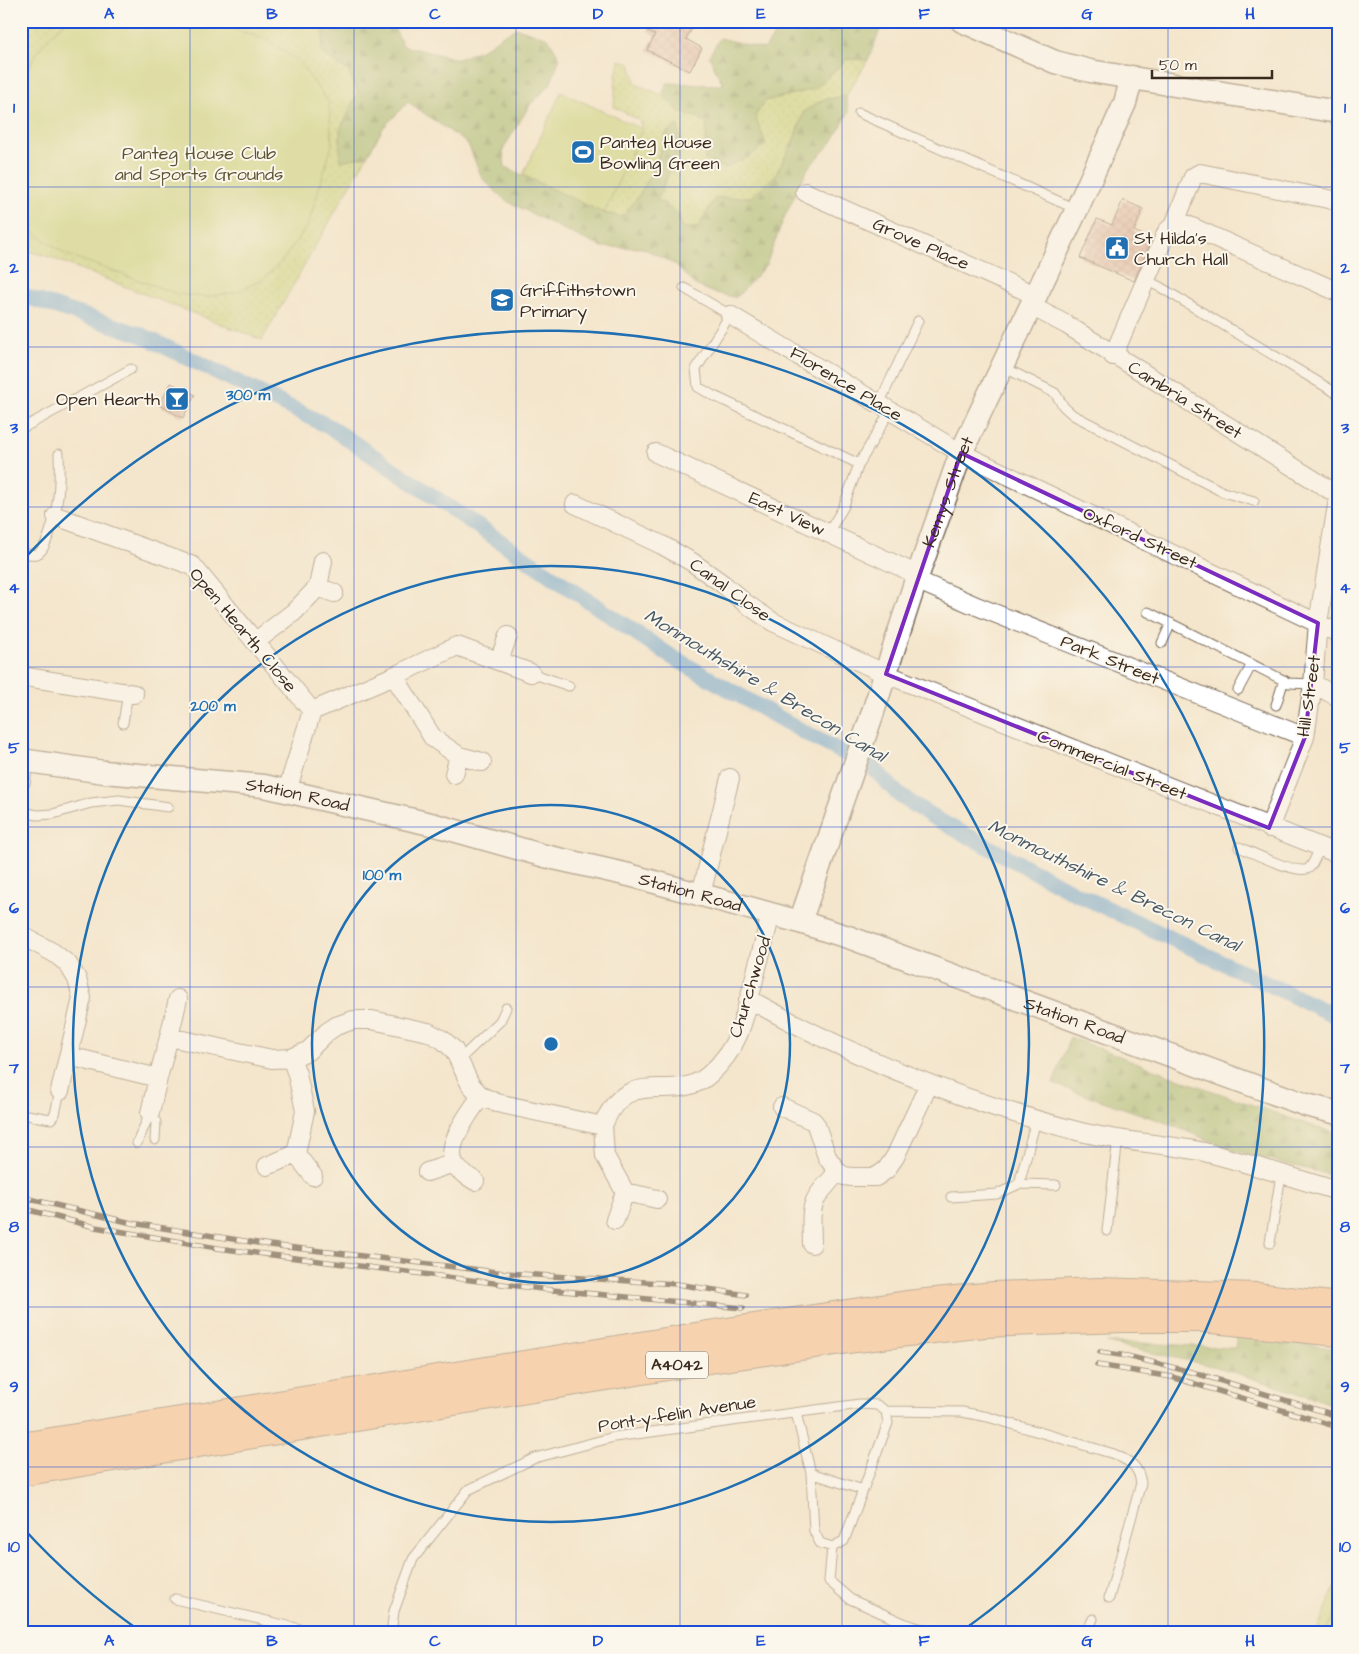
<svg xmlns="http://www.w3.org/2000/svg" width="1359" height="1654" font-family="'Architects Daughter',sans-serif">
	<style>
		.grass { fill: url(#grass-dots); stroke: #807e4a }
		.forest { fill: url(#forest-firs); stroke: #6c7042 }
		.pitch { fill: #c5d375; stroke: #807e4a }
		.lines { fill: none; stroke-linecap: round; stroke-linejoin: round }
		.canal { stroke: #60a0d3; stroke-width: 16 }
		.building { fill: url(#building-cross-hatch) }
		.service-casing { stroke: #7c6c5b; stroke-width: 11 }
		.minor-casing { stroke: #7c6c5b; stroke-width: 20 }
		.tertiary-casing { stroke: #7c6c5b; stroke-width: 25 }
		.trunk-casing { stroke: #7c6c5b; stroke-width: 30 }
		.service { stroke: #fff; stroke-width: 9 }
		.minor { stroke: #fff; stroke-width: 18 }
		.tertiary { stroke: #fff; stroke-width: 22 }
		.trunk { stroke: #fabb8c; stroke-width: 28 }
		.rail-casing { stroke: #3b2a1e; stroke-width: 5.5 }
		.rail { stroke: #fbf7ec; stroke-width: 4; stroke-dasharray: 11; stroke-linecap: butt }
		.marked { fill: none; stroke: #7b2cbf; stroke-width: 4; stroke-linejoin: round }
		.grid { fill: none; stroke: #1d4ed8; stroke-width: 1; stroke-opacity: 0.55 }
		.ring { fill: none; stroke: #1f6fb2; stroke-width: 2.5 }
		.labels { text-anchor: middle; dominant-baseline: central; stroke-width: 4; stroke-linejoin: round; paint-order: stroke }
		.shield { fill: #fbf7ec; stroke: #75685c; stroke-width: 1 }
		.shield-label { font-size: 16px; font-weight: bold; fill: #3b2a1e }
		.poi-label { font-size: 18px; fill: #3b2a1e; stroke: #fbf7ec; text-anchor: start }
		.park-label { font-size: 18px; fill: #5e5434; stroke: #fbf7ec }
		.street-label { font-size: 18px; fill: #3b2a1e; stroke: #fbf7ec }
		.water-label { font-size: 19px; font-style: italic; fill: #4a5966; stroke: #fbf7ec }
		.centre { fill: #1f6fb2; stroke: #fbf7ec; stroke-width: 2.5 }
		.ring-label { font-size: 15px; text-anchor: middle; font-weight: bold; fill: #1f6fb2; stroke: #fbf7ec; stroke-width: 4; stroke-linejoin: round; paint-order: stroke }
		.neatline { fill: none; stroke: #1d4ed8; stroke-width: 2 }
		.grid-label { font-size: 16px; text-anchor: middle; font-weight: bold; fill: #1d4ed8 }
	</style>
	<defs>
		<pattern id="grass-dots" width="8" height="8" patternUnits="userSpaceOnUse" patternTransform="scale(1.25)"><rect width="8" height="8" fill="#c5d375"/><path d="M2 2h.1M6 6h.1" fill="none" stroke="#aab565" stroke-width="1.8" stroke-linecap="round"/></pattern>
		<pattern id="forest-firs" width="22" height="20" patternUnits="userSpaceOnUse" patternTransform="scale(1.25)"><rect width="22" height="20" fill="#9cb566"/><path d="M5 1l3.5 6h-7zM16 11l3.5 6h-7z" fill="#809353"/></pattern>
		<pattern id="building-cross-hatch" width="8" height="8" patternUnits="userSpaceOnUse" patternTransform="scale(1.25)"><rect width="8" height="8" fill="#ddad9b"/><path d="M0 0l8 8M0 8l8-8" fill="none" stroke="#b48d7e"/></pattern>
	</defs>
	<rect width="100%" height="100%" fill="#fbf7ec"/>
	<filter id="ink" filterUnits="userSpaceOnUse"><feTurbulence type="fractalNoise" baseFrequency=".02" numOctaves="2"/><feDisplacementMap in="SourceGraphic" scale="10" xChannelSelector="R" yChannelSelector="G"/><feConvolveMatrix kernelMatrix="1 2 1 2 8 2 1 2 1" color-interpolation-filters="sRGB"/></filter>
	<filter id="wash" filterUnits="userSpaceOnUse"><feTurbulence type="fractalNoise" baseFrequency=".0096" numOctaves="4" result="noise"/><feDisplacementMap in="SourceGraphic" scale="20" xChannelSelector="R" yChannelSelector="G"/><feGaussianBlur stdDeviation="1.12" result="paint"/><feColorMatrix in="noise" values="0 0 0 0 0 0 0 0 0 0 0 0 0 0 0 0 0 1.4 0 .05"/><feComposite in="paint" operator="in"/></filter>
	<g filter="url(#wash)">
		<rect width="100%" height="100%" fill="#f4e6cc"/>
		<path class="grass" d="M21 21H363L408 102 383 128 262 340 49 257 21 249Z
			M847 59 868 60 846 96 822 100 804 112 793 142 775 176 751 197 715 198 698 228H680L666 204 657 200 681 146 667 132C656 162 645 195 621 217L604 213 642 129 639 120 614 107 616 75 620 60 630 63 636 84 662 95 680 112 699 118 707 123 705 160 755 116 765 101 814 89Z
			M1338 1579V1633H1316Z"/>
		<path class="forest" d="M325 21H373L395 29 403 46 458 59 485 48 503 35 517 28 548 38 560 58 550 85 530 105 503 149 505 167 604 213 621 217C645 195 656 162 667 132L678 125 681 146 657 200 679 214 681 228H698L715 198 751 197 775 176 793 142 804 112 822 100 846 96 849 112 832 142 808 168 784 218 766 265 736 298 712 292 695 285 674 264 643 248 602 247 562 229 505 200 482 178 468 144 408 102 383 128 367 156 340 161V130L358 92 348 71 321 52Z
			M761 21H874L882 25 868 60 847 59 814 89 765 101 755 116 766 144 750 156 724 168 705 160 707 123 699 118 680 112 662 95 667 83 723 85 709 56 720 38 764 49 775 35Z
			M1070 1037 1193 1084 1321 1129 1338 1133V1177L1232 1150 1164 1122 1053 1084Z
			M1237 1334 1338 1349V1406L1217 1367 1106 1343H1140L1235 1348Z"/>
		<path class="pitch" d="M67 21H211L267 40 299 62 329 103 332 145 308 225 282 261 263 279 237 292 205 297 178 294 65 254 26 227 21 215V84C30 59 46 37 67 21Z
			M561 92 642 129 604 213 523 175Z
			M1338 1607V1633H1326Z"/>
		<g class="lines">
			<path class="canal" d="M21 295 139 334 330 427 672 657 809 735 873 768 899 795 936 819 1077 894 1338 1017"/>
		</g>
		<g id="blocks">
			<path class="building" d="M652 21H695L686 39 702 48 690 71 647 50 655 35 647 31Z
				M1123 200 1143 209 1134 231 1152 239 1134 281 1080 258 1097 219 1112 225Z
				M171 383 195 395 183 418 159 405Z"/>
		</g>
	</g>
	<g filter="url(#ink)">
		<use href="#blocks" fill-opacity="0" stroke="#7c6c5b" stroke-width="1"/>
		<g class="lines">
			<defs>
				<path id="service" d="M859 113 1076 209
					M1146 280 1160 287 1338 394
					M684 288 730 315 696 369 698 387 712 395 859 464 890 411
					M1003 367 1055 393 1064 407 1073 415 1223 492 1254 501
					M879 404 918 321
					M21 429 131 369
					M828 533 843 508 859 464
					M21 553C26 554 32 555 37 554 44 551 46 541 49 535 59 506 60 484 59 454
					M1148 612 1289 683 1313 684
					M1162 643 1171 623
					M531 673 569 686
					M1238 690 1252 664
					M1276 705 1284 680
					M123 723 128 693
					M21 812 38 815 53 814 91 803 119 800 168 807
					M1239 847C1251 852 1300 876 1309 868 1314 864 1317 853 1320 847
					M459 1060 500 1021 506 1008
					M150 1113 156 1122 155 1140
					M21 1114 51 1119 55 1114 60 1091
					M137 1143 150 1113
					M1019 1184 1056 1185
					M951 1197 997 1194 1019 1184 1036 1120
					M1107 1231 1118 1138
					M1270 1243 1281 1175
					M886 1411 962 1412 988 1417 1114 1454C1130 1462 1138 1464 1141 1483L1109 1598
					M811 1473 863 1490
					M832 1547 829 1581 850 1599 906 1624 935 1633
					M175 1599 317 1633
					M391 1633 394 1611 413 1559 468 1490 535 1458 614 1437 860 1404 877 1405 886 1411 888 1423 844 1541 832 1547 820 1543 814 1531 811 1473 796 1413
					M1086 1633 1093 1619"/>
				<path id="minor" d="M805 192 1037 296
					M1174 225 1193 177 1200 173 1338 201
					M1031 306 1067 325 1338 495
					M730 315 961 453 1338 633
					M1113 356 1167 231 1174 225 1185 224 1338 292
					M656 453 918 575
					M575 504 662 545 692 562 723 584 745 603 773 622 886 674 1338 854
					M56 516 193 566 312 711 287 791
					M916 580 974 605 1305 737
					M318 587 334 593
					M255 642 294 612 318 587 323 561
					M499 661 508 636
					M394 676 433 738 459 756 482 762
					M21 678 26 677 134 694
					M1313 684 1338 697
					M312 711 394 676 457 646 531 673
					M454 774 459 756
					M21 781 23 760
					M1269 828 1305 737 1313 684 1318 623 1338 499
					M701 894 730 778
					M21 935 54 953 68 964 77 979 82 998 60 1091
					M748 1001 756 1003C857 1059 965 1102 1077 1131 1118 1142 1162 1143 1204 1152 1249 1163 1293 1178 1338 1191
					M169 1037 178 999
					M69 1056 158 1078 169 1037 272 1059 291 1058 308 1051 327 1032 336 1026 353 1020H372L428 1032 443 1040 454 1050 470 1084 481 1096 497 1103 603 1126C627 1061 675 1108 711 1073 722 1063 732 1049 738 1035 744 1021 748 1003 752 988 758 963 765 938 771 914
					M291 1058 297 1074 305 1111 296 1154
					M782 1107 813 1121 816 1125 827 1157 838 1172 844 1176 852 1177H876L886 1170 895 1157 929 1084
					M150 1113 158 1078
					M603 1126 605 1156 625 1192 657 1199
					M267 1166 296 1154 313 1176
					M427 1172 454 1163
					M475 1181C468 1176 458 1172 454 1163 445 1144 470 1112 481 1096
					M615 1220 625 1192
					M812 1244C811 1202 809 1203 838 1172"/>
				<g id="tertiary">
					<path d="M962 21 1055 62 1090 71 1338 112"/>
					<path id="s1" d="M21 760 104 772 264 786 435 825 545 856 629 875 800 922 851 938 1306 1105 1338 1113"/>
					<path id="s2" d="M800 922 872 715 916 580 961 453 1077 209 1125 103 1132 77"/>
				</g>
				<path id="trunk" d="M21 1447 708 1335 907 1305 994 1296 1099 1292 1257 1297 1338 1307
					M21 1472 710 1359 856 1338 984 1323 1124 1318H1203L1338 1332"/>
			</defs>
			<use href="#service" class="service-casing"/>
			<use href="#minor" class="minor-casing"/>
			<use href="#tertiary" class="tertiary-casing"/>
			<use href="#trunk" class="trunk-casing"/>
			<use href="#service" class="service"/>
			<use href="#minor" class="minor"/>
			<use href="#tertiary" class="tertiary"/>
			<use href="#trunk" class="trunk"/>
			<defs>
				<path id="rail" d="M21 1197 132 1223 270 1245 505 1273 677 1284 746 1295
					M21 1208 95 1227 217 1248 542 1289 743 1308
					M1100 1352 1127 1356 1195 1373 1338 1416
					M1097 1365 1172 1377 1338 1427"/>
			</defs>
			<use href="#rail" class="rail-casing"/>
			<use href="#rail" class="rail"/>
		</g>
	</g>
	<path d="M0 0H1359V1654H0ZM961 453 1318 623 1305 737 1269 828 886 674Z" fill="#f4e6cc" fill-opacity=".55" fill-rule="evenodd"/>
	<path class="marked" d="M961 453 1318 623 1305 737 1269 828 886 674Z"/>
	<path class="grid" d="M190 21V1633M354 21V1633M516 21V1633M680 21V1633M842 21V1633M1006 21V1633M1168 21V1633M21 187H1338M21 347H1338M21 507H1338M21 667H1338M21 827H1338M21 987H1338M21 1147H1338M21 1307H1338M21 1467H1338"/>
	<g class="ring">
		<circle cx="551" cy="1044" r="239"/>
		<circle cx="551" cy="1044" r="478"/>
		<path d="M140 1631A716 716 0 0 1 23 1528M23 560A716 716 0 1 1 962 1631"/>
	</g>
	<defs>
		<symbol id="stadium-square" viewBox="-11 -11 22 22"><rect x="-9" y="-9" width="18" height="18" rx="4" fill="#1f6fb2" stroke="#fbf7ec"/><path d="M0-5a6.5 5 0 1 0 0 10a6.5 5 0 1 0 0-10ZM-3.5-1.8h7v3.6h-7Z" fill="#fff"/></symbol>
		<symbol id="civic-square" viewBox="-11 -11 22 22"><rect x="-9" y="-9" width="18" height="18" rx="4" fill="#1f6fb2" stroke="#fbf7ec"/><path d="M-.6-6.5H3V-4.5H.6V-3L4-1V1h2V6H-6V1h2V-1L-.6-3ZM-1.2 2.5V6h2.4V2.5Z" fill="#fff"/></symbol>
		<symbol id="school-square" viewBox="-11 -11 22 22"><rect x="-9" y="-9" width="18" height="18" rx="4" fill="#1f6fb2" stroke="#fbf7ec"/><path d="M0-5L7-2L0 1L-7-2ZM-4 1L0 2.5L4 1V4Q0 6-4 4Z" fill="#fff"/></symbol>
		<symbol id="bar-square" viewBox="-11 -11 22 22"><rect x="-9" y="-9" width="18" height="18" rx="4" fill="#1f6fb2" stroke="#fbf7ec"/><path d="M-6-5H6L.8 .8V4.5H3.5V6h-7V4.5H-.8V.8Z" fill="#fff"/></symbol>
	</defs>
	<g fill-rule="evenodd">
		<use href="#stadium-square" x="569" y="138" width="28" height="28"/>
		<use href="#civic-square" x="1103" y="234" width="28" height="28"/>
		<use href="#school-square" x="488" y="286" width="28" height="28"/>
		<use href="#bar-square" x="163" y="385" width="28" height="28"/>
	</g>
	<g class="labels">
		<rect class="shield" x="646" y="1351.5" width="62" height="27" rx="4"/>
		<g class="shield-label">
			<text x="677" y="1365">A4042</text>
		</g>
		<g class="poi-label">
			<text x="600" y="142">Panteg House<tspan x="600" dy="21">Bowling Green</tspan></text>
			<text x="1134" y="238">St Hilda's<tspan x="1134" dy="21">Church Hall</tspan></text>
			<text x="520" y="290">Griffithstown<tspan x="520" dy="21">Primary</tspan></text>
			<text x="160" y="399" text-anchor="end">Open Hearth</text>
		</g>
		<g class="park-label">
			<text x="199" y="153">Panteg House Club<tspan x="199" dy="21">and Sports Grounds</tspan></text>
		</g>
		<g class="street-label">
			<text transform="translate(921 244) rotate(24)">Grove Place</text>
			<text transform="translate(846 384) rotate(31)">Florence Place</text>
			<text transform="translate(1185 400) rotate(32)">Cambria Street</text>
			<text stroke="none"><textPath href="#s2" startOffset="455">Kemys Street</textPath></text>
			<text transform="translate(787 514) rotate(25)">East View</text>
			<text transform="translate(1140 538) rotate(25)">Oxford Street</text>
			<text transform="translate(730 590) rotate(36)">Canal Close</text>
			<text transform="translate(243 630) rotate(50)">Open Hearth Close</text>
			<text transform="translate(1110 660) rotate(22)">Park Street</text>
			<text transform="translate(1309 696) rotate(-82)">Hill Street</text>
			<text transform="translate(1112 765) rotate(22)">Commercial Street</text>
			<text stroke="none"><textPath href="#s1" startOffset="279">Station Road</textPath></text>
			<text stroke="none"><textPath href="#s1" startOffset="684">Station Road</textPath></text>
			<text transform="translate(750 987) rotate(-73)">Churchwood</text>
			<text stroke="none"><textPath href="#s1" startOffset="1089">Station Road</textPath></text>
			<text transform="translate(677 1414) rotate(-9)">Pont-y-felin Avenue</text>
		</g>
		<g class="water-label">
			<text transform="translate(765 686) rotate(31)">Monmouthshire &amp; Brecon Canal</text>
			<text transform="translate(1114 886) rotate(26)">Monmouthshire &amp; Brecon Canal</text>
		</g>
	</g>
	<circle cx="551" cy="1044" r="8" class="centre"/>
	<g class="ring-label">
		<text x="248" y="400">300 m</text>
		<text x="213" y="711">200 m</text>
		<text x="382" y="880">100 m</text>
	</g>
	<rect width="1359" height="1654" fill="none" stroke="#fbf7ec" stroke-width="55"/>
	<path d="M1152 70v8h120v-8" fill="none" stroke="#3b2a1e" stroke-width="2.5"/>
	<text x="1159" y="70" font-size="15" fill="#3b2a1e" stroke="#fbf7ec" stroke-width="4" paint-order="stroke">50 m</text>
	<rect x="28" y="28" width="1304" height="1598" class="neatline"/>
	<g class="grid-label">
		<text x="109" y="19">A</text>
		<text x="272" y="19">B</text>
		<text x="435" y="19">C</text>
		<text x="598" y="19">D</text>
		<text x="761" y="19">E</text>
		<text x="924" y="19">F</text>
		<text x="1087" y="19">G</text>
		<text x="1250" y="19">H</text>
		<text x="14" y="113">1</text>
		<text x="1345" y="113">1</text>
		<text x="14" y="273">2</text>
		<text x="1345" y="273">2</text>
		<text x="14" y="433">3</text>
		<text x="1345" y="433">3</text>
		<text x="14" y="593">4</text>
		<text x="1345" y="593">4</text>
		<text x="14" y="753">5</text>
		<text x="1345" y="753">5</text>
		<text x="14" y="913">6</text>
		<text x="1345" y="913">6</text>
		<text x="14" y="1073">7</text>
		<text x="1345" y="1073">7</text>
		<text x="14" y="1232">8</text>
		<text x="1345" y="1232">8</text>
		<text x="14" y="1392">9</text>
		<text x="1345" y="1392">9</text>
		<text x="14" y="1552">10</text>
		<text x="1345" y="1552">10</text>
		<text x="109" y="1646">A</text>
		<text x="272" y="1646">B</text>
		<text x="435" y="1646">C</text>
		<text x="598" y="1646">D</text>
		<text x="761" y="1646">E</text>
		<text x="924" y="1646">F</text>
		<text x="1087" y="1646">G</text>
		<text x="1250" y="1646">H</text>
	</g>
</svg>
